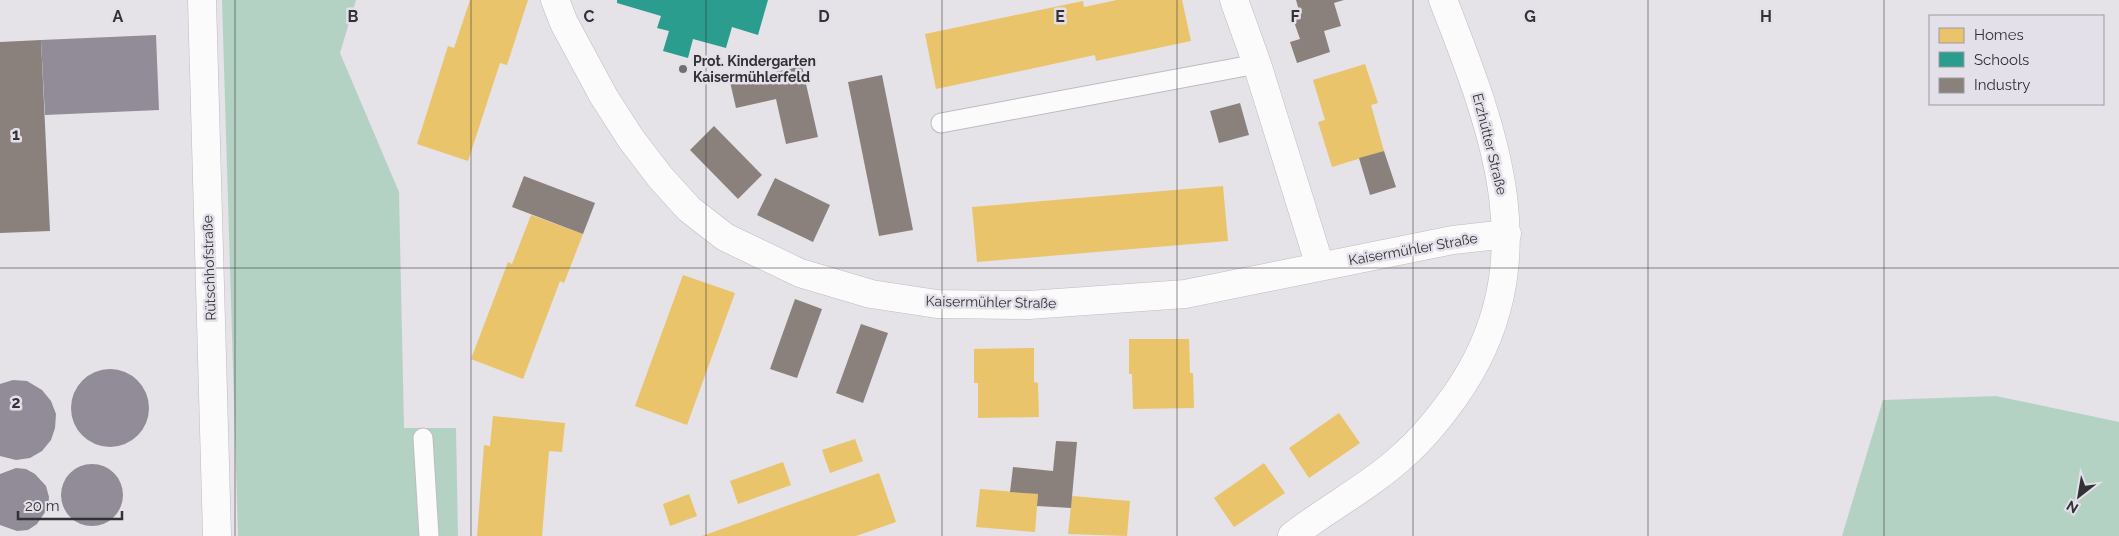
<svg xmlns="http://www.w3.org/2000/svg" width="2119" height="536" font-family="Raleway,sans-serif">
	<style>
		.forest { fill: #b4d2c4 }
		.homes { fill: #e9c46a }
		.schools { fill: #2a9d8f }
		.industry { fill: #8a817c }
		.building { fill: #918c97 }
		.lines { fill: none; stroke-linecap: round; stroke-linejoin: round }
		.lane-casing { stroke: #bdbcc0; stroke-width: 21 }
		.street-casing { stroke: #bdbcc0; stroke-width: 29 }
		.secondary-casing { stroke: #bdbcc0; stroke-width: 29 }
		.lane { stroke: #fbfbfc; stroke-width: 19 }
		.street { stroke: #fbfbfc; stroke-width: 28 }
		.secondary { stroke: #fbfbfc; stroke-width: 28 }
		.grid { fill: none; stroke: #323134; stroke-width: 1; stroke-opacity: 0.55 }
		.poi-dot { fill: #716f73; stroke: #e4e0ea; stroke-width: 2 }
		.labels { text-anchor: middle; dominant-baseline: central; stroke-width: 5; stroke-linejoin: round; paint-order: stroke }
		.poi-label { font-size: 14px; font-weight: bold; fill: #323134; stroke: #e4e0ea; text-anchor: start }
		.street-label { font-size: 14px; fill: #323134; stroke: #e4e0ea }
		.grid-label { font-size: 16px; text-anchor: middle; font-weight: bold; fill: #323134; stroke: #e4e0ea; stroke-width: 5; stroke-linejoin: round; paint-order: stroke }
	</style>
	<rect width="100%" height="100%" fill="#e5e2e8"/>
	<path class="forest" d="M222 0H356L340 53 399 192 404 428H456L458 536H238Z
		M1996 396 2119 422V536H1842L1883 400Z"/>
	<path class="homes" d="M470 0H528L507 65 500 63 468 161 417 144 448 46 454 48Z
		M1117 0H1182L1191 41 1096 61 1095 55 936 89 925 34 1083 1 1084 7Z
		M1365 64 1378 103 1371 105 1384 151 1332 167 1318 122 1325 120 1313 80Z
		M1223 186 1228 241 977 262 972 207Z
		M531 215 583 234 564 283 560 281 523 379 471 359 508 262 512 264Z
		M683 275 735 293 687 425 635 406Z
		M1129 339H1189L1190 373H1193L1194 408 1133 409 1132 374H1129Z
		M1034 348V382L1038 383 1039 417 978 418V383H974V349Z
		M1339 413 1360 443 1309 478 1289 448Z
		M493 416 565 423 562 452 549 451 542 536H477L484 445 490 446Z
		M855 439 863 461 830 473 822 450Z
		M783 462 791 485 738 504 730 481Z
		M1264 463 1285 493 1234 527 1214 498Z
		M879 473 896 522 856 536H702Z
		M980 489 1038 494 1035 532 976 527Z
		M689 494 697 516 670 526 663 504Z
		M1072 496 1130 501 1127 536 1068 534Z"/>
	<path class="schools" d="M617 0H768L758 35 732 27 726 48 693 39 688 58 663 51 669 31 657 28 661 16 617 3Z"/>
	<path class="industry" d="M1296 0H1344L1334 3 1341 26 1324 31 1330 52 1297 63 1290 42 1300 39 1292 16 1300 14Z
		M41 40 50 231 0 233V42Z
		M802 66 818 137 786 144 776 99 736 108 730 82Z
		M882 75 913 230 879 236 848 82Z
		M1240 103 1249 135 1219 143 1210 111Z
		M714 126 762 175 738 199 690 150Z
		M1384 151 1396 187 1370 195 1359 158Z
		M524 176 595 203 583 234 512 207Z
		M775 178 830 205 813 242 757 215Z
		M795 299 822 309 797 378 770 369Z
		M861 324 888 333 863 403 836 393Z
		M1056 441 1077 442 1071 508 1037 506 1038 494 1010 492 1013 467 1053 471Z"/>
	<path class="building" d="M156 35 159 110 45 115 41 40Z
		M71 408a39 39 0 1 1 78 0a39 39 0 1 1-78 0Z
		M13 380 27 381 42 390 51 401 56 414 55 428 51 440 42 451 30 458 16 460 0 456V384Z
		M61 495a31 31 0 1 1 62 0a31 31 0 1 1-62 0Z
		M16 468 26 469 35 474 46 486 49 497 48 508 37 524 28 530 17 531 0 525V474Z"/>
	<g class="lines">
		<defs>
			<path id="lane" d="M941 123 1257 64
				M423 438 429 536"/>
			<path id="street" d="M202 0 217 536
				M555 0 564 23 604 97 631 139 660 177 689 209 725 237 800 273 871 294 937 304 1029 305 1185 294 1453 240 1507 234
				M1234 0 1257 64 1320 266"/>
			<path id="secondary" d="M1292 536C1329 507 1371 486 1405 454 1424 437 1440 417 1455 396 1547 265 1496 135 1443 0"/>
		</defs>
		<use href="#lane" class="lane-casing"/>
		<use href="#street" class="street-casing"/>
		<use href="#secondary" class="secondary-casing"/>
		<use href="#lane" class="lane"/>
		<use href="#street" class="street"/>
		<use href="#secondary" class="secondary"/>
	</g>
	<path class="grid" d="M235 0V536M471 0V536M706 0V536M942 0V536M1177 0V536M1413 0V536M1648 0V536M1884 0V536M0 268H2119"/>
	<circle class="poi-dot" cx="683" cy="69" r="5"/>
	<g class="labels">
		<g class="poi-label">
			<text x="693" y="61">Prot. Kindergarten<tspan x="693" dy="16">Kaisermühlerfeld</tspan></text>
		</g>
		<g class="street-label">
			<text transform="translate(1490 144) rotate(76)">Erzhütter Straße</text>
			<text transform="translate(1413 249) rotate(-10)">Kaisermühler Straße</text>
			<text transform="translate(209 268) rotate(-92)">Rütschhofstraße</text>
			<text transform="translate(991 302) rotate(1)">Kaisermühler Straße</text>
		</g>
	</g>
	<g class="grid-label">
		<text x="118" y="22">A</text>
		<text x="353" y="22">B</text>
		<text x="589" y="22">C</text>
		<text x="824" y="22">D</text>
		<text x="1060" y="22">E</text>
		<text x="1295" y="22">F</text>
		<text x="1530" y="22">G</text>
		<text x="1766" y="22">H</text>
		<text x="16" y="140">1</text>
		<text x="16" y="408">2</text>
	</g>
	<rect x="1929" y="15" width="175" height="90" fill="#e4e0ea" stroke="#9d9aa1"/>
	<rect x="1939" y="28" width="25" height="15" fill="#e9c46a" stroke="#9d9aa1"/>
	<text x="1974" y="40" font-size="15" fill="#323134">Homes</text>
	<rect x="1939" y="52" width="25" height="15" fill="#2a9d8f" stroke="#9d9aa1"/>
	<text x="1974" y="65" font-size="15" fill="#323134">Schools</text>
	<rect x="1939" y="78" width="25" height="15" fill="#8a817c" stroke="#9d9aa1"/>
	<text x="1974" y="90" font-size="15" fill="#323134">Industry</text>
	<g transform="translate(2079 496) rotate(211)" stroke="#e4e0ea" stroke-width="4" paint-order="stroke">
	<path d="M0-4L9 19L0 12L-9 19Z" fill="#323134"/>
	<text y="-8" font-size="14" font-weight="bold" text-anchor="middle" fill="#323134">N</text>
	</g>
	<path d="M18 511v8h104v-8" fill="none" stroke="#323134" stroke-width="2.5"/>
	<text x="25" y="511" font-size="15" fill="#323134" stroke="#e4e0ea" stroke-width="4" paint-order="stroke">20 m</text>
</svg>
